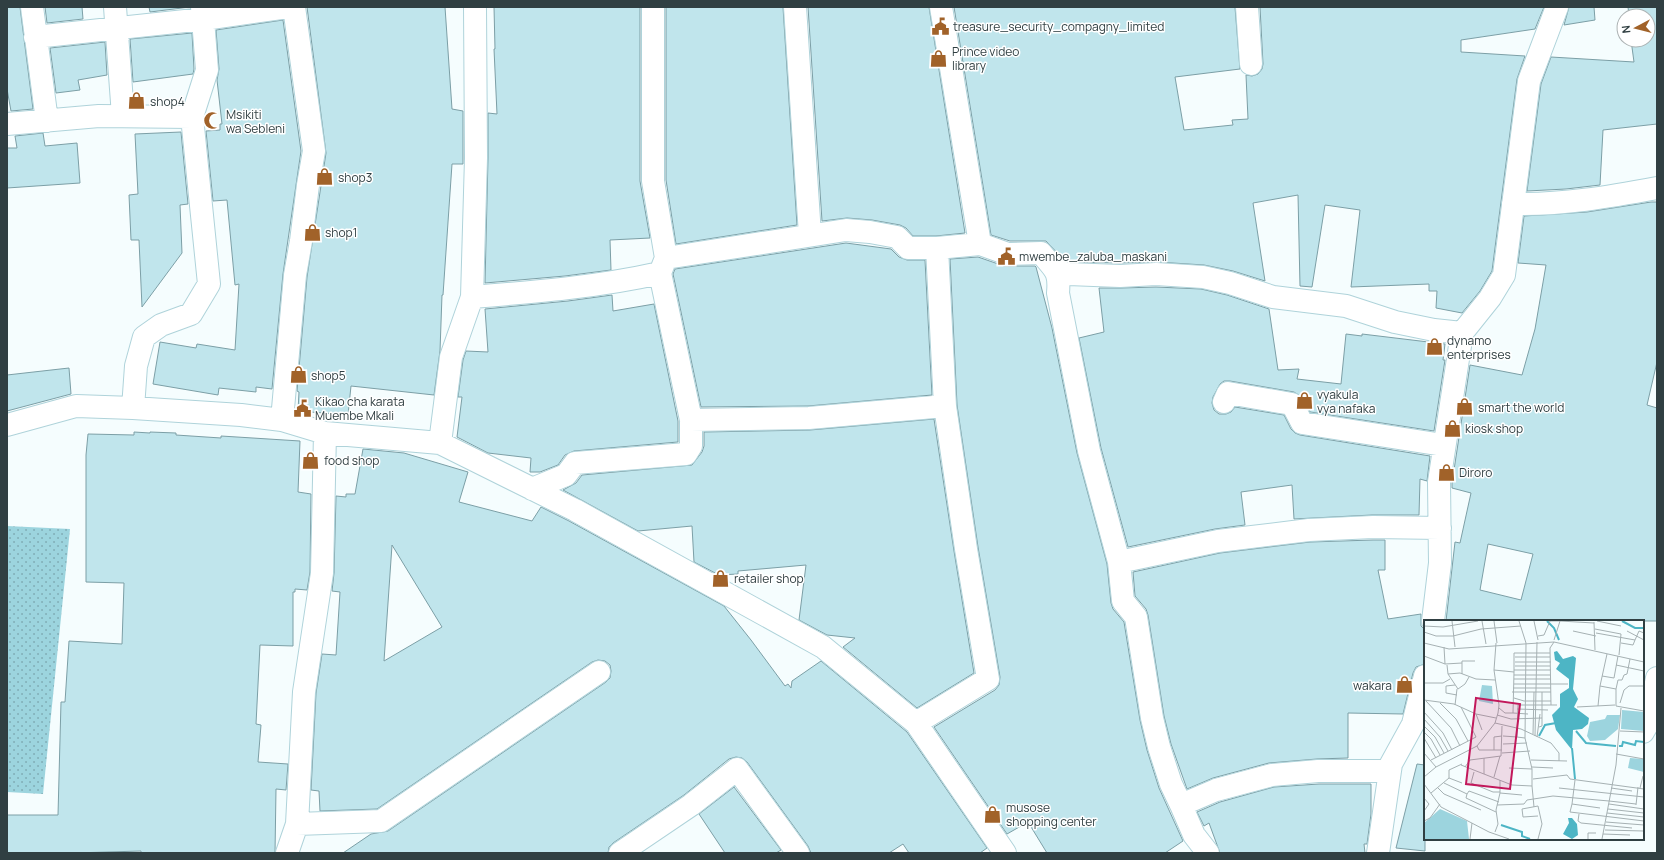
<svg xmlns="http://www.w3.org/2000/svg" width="1664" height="860" font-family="Manrope,sans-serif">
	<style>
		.park { fill: url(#park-dots) }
		.building { fill: #c0e5ec; stroke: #7c9fa6; fill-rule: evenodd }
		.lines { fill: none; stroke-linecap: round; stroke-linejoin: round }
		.street-casing { stroke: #afd3da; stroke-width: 24 }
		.street { stroke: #fff; stroke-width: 22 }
		.labels { text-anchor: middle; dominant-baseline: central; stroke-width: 3; stroke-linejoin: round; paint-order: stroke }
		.poi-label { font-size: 12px; fill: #303f42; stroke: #fff; text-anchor: start }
		.inset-river { fill: none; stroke: #4db5c5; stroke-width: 2 }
		.inset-road { fill: none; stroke: #a6b1b3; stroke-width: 1 }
		.view { fill: #c2185b; fill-opacity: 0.15; stroke: #c2185b; stroke-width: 2 }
		.inset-edge { fill: none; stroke: #303f42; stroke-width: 2 }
	</style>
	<defs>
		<pattern id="park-dots" width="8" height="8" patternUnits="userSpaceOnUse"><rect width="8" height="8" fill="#9cd4de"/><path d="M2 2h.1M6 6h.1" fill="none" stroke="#80adb6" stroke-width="1.8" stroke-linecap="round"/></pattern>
	</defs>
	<rect width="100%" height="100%" fill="#f5fdfe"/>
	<path class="park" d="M7 526 70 529 43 794 7 792Z"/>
	<path class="building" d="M7 7H20L33 109 11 111 7 89Z
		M45 7H82L83 19 47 23Z
		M149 7H190L150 12Z
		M307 7H445L452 109 463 111V164H452L443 295H442L440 351 434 395 351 386 348 415 298 411 299 392 297 391 307 277 326 153Z
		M494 7H640V181L650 238 610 240 611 270 565 276 485 283 488 158V113L497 114 494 49H495Z
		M666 7H783L797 225 676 244 666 180Z
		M808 7H929L965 233 936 236H913L906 228 900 225 872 220 847 218 822 221Z
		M954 7H1235L1240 69 1175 77 1184 130 1233 125 1232 120 1248 119 1246 75 1252 76 1258 74 1262 69 1263 64 1260 7H1544L1535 29 1461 40V52L1525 56 1517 79 1492 271 1480 291 1462 313 1436 308 1437 291H1429V284L1351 287 1360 210 1325 205 1312 287 1300 286 1298 195 1253 203 1265 281 1233 271 1204 265 1157 262 1120 263 1070 262 1063 259 1046 241H1010L991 235Z
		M1569 7H1594L1595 20 1564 25Z
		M1628 7H1657V124L1603 130 1600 185 1566 189 1527 191 1541 84 1551 57 1634 62 1631 40H1648V16H1629Z
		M283 20 301 151 283 274 272 389 256 387V392L219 388 218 395 153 384 160 342 196 348 197 344 235 350 239 284 235 285 227 200 213 201 206 131 220 130V124H222L217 80 219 69 216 30Z
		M192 33 194 69 193 74 133 82 130 39Z
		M105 42 107 75 78 80 80 90 56 93 50 48Z
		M181 132 188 204 180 205 182 253 142 307 139 240H131L129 195 138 194 135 134Z
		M43 133 45 146 77 143 80 183 7 188V148H17L15 136Z
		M1651 202H1657V362L1647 405 1657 408V621H1446L1455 542 1460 543 1471 493 1452 488V483L1470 365 1522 375 1535 329 1546 265 1518 263 1524 216 1587 212ZM1488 544 1533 554 1521 600 1480 590Z
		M846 243 891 249 899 257 907 260H925L932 395 808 406 701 407 673 274 675 269Z
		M978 257 1004 266H1035L1036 267 1052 328 1077 453 1107 564 1111 603 1113 609 1124 622 1140 720 1147 750 1159 788 1183 841 1165 853H1047L1028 822 1007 834 934 727 995 690 999 685 1000 677 978 547 957 405 950 259Z
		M1156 287 1201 289 1227 295 1269 309 1278 370 1299 369 1297 379 1341 384 1346 334 1362 336V334L1445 344 1443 360H1445L1434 431 1310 412 1303 398 1294 392 1230 381H1224L1220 384 1213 397 1212 403 1214 410 1219 414H1226L1231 412 1235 407 1284 415 1291 429 1295 433 1300 435 1430 456 1427 481 1420 479 1419 515H1372L1294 519 1292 485 1241 492 1245 525 1215 529 1128 547 1101 448 1079 338 1104 332 1099 288H1121Z
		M612 295 613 311 654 304 678 421V442L574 451 565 455 558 465 540 472H530L531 458 488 453 457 437 462 397H458L463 360 466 351 488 352 485 309 568 301Z
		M69 368 71 394 7 411V375Z
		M934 419 954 551 974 673 917 708 843 647 855 638 827 635 799 620 806 565 738 571V574L719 575 694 562 692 526 638 531 563 490 576 483 582 475 692 465 702 452 704 446V432L810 430Z
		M134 432 150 433V432L176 433V435L221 438V436L300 441 298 492 311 494 310 572 307 590 295 589V592H293V646L260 645 256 724 261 725 258 762 288 764 286 790 276 789 275 853H141V851L74 853H7V815H58L61 702H65L69 641 122 644 124 583 86 582V455L88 434 134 435Z
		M363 449 404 453 468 472 459 502 532 521 541 507 569 521 724 606 751 640 785 686 788 684 791 688 792 681 821 661 907 732 987 848 980 853H909L903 844 889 853H811L808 846 747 762 742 758 736 757 729 759 684 795 613 843 609 847 608 853H343L371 834 388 831 606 682 610 678 611 671 610 665 605 661 598 660 592 662 377 809 320 811 319 791 311 790 316 693 322 654 336 655 340 592 332 591 334 573 336 496 346 497V494H355ZM392 545 442 627 384 661Z
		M1373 540H1385V570H1378L1388 619 1421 614V626L1425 630V664L1416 667 1413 673 1403 714 1348 713V758L1317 759 1269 763 1213 778 1187 789 1171 744 1164 716 1148 615 1146 609 1135 596 1133 572 1220 553 1310 542Z
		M1417 764 1425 765V851L1396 848Z
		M1319 784H1371V814L1367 844H1364L1365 853H1220L1209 823 1204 826 1197 812 1220 802 1274 787Z
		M734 787 781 850 776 853H725L699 814Z"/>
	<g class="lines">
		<defs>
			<path id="street" d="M32 7 47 121
				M115 7 123 116
				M653 7V181L666 258
				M795 7 810 235
				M941 7 980 244
				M1247 7 1251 64
				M35 37 204 19 288 7
				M192 117 207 70 202 7
				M7 124 99 116 192 117 209 284 191 314 161 325 144 337 136 366 133 408
				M1513 204C1562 205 1609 197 1657 188
				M1055 270 1068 274 1120 276 1156 274 1203 277 1230 283 1273 297 1346 306 1395 322 1434 330 1462 333
				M660 273 691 420 809 418 945 406
				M472 297C535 292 598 287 660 273L666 258 846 230 870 232 897 237 908 248H937L980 244 1008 254 1041 253C1055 270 1060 271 1058 293L1089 451 1119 562 1123 601 1136 617 1152 718 1159 747 1171 784 1181 805 1194 835 1208 853
				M1224 402 1228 393 1292 404 1302 423 1443 445
				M282 420 295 275 301 241 308 185 314 151 294 7
				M7 425 76 406 133 408 241 415 282 420 325 433 440 443 575 510 823 647 916 723 988 679 966 549 945 406 937 248
				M440 443 451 357 472 297 476 158 475 7
				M532 489 566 475 575 463 686 454 691 446V420
				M1119 562 1218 541 1309 530 1373 527 1440 528
				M1433 621 1440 563 1439 482 1462 333 1490 298 1504 275 1529 81 1557 7
				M916 723 1005 853
				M1643 732 1647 725 1657 678
				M1181 805 1216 790 1272 775 1318 771H1390
				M297 824 381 821 599 672
				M287 853 297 824 304 692 322 573 325 433
				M620 853 691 805 737 769 798 853
				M1378 853 1391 764 1413 724 1425 676"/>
		</defs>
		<use href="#street" class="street-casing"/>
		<use href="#street" class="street"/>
	</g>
	<defs>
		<symbol id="civic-bare" viewBox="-9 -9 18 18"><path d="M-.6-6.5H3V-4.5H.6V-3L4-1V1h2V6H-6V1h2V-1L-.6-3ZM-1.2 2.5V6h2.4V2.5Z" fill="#a16229" stroke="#fff" stroke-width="2.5" paint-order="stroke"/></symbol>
		<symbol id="shop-bare" viewBox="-9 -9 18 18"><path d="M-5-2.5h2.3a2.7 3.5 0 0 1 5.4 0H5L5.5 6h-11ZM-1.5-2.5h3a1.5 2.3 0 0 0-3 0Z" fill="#a16229" stroke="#fff" stroke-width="2.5" paint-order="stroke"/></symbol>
		<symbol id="mosque-bare" viewBox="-9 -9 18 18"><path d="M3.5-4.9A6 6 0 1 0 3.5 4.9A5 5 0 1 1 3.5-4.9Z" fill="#a16229" stroke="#fff" stroke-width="2.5" paint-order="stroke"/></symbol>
	</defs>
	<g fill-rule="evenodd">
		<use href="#civic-bare" x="928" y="14" width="25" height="25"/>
		<use href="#shop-bare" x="926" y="46" width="25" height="25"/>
		<use href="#shop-bare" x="124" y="88" width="25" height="25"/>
		<use href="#mosque-bare" x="200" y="108" width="25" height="25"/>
		<use href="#shop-bare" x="312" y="164" width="25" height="25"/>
		<use href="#shop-bare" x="300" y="220" width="25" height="25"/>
		<use href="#civic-bare" x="994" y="244" width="25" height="25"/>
		<use href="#shop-bare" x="1422" y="334" width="25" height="25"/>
		<use href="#shop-bare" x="286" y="362" width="25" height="25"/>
		<use href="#shop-bare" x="1292" y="388" width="25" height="25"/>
		<use href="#shop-bare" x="1452" y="394" width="25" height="25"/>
		<use href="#civic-bare" x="290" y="396" width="25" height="25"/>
		<use href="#shop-bare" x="1440" y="416" width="25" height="25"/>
		<use href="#shop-bare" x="298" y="448" width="25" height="25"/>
		<use href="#shop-bare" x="1434" y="460" width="25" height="25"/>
		<use href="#shop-bare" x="708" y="566" width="25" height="25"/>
		<use href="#shop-bare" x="1392" y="672" width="25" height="25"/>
		<use href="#shop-bare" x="980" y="802" width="25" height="25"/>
	</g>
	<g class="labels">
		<g class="poi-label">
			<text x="953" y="26">treasure_security_compagny_limited</text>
			<text x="952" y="51">Prince video<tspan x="952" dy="14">library</tspan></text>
			<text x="150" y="101">shop4</text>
			<text x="226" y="114">Msikiti<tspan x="226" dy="14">wa Sebleni</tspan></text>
			<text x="338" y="177">shop3</text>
			<text x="325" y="232">shop1</text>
			<text x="1019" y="256">mwembe_zaluba_maskani</text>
			<text x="1447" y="340">dynamo<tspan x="1447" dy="14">enterprises</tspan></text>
			<text x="311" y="375">shop5</text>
			<text x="1317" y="394">vyakula<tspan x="1317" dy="14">vya nafaka</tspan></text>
			<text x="315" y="401">Kikao cha karata<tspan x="315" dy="14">Muembe Mkali</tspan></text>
			<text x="1478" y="407">smart the world</text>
			<text x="1465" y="428">kiosk shop</text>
			<text x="324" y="460">food shop</text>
			<text x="1459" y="472">Diroro</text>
			<text x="734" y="578">retailer shop</text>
			<text x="1392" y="685" text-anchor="end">wakara</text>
			<text x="1006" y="807">musose<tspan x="1006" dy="14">shopping center</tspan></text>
		</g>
	</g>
	<g transform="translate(1424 620)">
		<rect width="220" height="220" fill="#f5fdfe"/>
		<path d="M58 65 68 66 69 84 55 81ZM198 90 220 92V111L197 109ZM183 95H196L194 109 181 120 166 121 163 116 166 102 181 99ZM206 138 220 139V152L204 148ZM16 189 43 201 45 219H0V203Z" fill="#9cd4de"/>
		<path d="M133 31 139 39 149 36 152 38 149 69 154 79 150 87 165 98 164 104 158 109 149 110 148 130 132 110 128 95 136 87V74L145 68V59L132 49 136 43 131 40 130 32ZM144 198H148L153 204 154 215 148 219 139 214 145 203Z" fill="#4db5c5"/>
		<path class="inset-river" d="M123 1 130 8 135 20M198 1 211 8H220M152 111 162 123 192 126M115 116 121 105 132 103M195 126H198L199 122 211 125 212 121 220 122M148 128 151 159M77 205 98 212V216L106 219"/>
		<path class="inset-road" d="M28 1 31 27M58 1 62 24M70 1 73 23M95 1 102 23 101 118M110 1 114 20M136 1 170 3M173 1 197 6M170 2 171 30M0 6 19 7 54 1M171 9 197 14 195 35M149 11 172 16M203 11 220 20M0 12 12 16H29L57 9 97 6M172 13 211 20 215 11 220 13M114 16 120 15 126 1H136M130 20 136 1M0 23 25 29 130 22 220 42M72 23 70 50 90 52 89 93H81L75 88M197 23 209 25 211 20M20 27 21 44M183 34 176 66 192 69 194 60H198L200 55 203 54 206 39M0 36 21 44 38 43M91 37H126M91 42H127M23 45 24 54 36 53 52 59 71 60M192 45 220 51M91 46H126M70 50 75 85 74 93 71 103 53 126 55 130H78M90 50H127M90 52V33H126M24 54 34 69 41 64 45 57M38 54V41H51M90 55H126M178 56 190 58 194 36M90 59H127M0 63H19L26 59M90 64H144M31 65 22 66V73L33 75M89 68H127M192 69V86L220 91M88 72H127M90 78 100 81H127M0 80 30 84 52 94 72 98M2 81 27 108 36 126M16 83 32 99 44 121M196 83 200 70 205 66H220M31 85 33 69M94 85 93 117 101 118 108 149M94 85H133M127 85 126 28 130 22M174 86 176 66M153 87 191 85M93 89 124 90M0 92 19 113 28 130M89 93 104 94M52 94 58 110M73 95 87 99 118 98M0 99 16 117 24 131M71 103 97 109 127 123 135 133V141M0 106 11 117 20 133M115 107 118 106V72M196 111 220 112M0 112 7 119 16 135M109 114 110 72M79 116 93 117M111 116 113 22M113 117 116 94M0 118 12 138M79 124 103 123M70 130V117L78 116M0 133 12 147M78 133 106 131M192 134 220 139M7 140 52 117 37 87M107 140 143 141M37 145 88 165 108 166V149L85 148M41 147 46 140 77 136 78 106M108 147 129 148M50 152 47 163 69 172H76M60 154V138M0 157 12 147 53 126M70 157 76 136M25 158V150L38 144M109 159 143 155 146 159 220 169M20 163 43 174 45 171 75 182M0 164 17 187 65 212 85 219M108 166 110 187M14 168 20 174 57 190M135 168 220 177M187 168 208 171M216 168 219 156M7 173 25 158 38 163M76 173V160M43 174 42 178 72 192M0 178 5 184 0 191M185 181 212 184M148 184 151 160M185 184 220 189M73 185 100 184 103 180 129 176 185 181M212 185 214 167M176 188 148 184 146 192 220 201M184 189 220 193M183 193 220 197M155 194 154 201 157 203 208 208M0 201 6 198 16 184M182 202 220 205M181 210 220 211M71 212 74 204 72 190 76 173 98 175M179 214 206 215M46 219 48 203M114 219 118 204 114 186 98 189 99 197 114 196M164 219V213H172M178 219 192 145 197 88"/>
		<path class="view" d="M52 78 96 84 86 169 42 164Z"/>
		<rect width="220" height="220" class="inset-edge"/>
	</g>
	<rect width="1664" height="860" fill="none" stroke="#303f42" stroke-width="16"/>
	<g transform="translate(1636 28) rotate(263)"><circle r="19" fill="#ffffff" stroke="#acb2b3"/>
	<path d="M0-3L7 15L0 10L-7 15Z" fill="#a16229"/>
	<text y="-6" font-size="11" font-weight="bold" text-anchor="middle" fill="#303f42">N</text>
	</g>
</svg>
